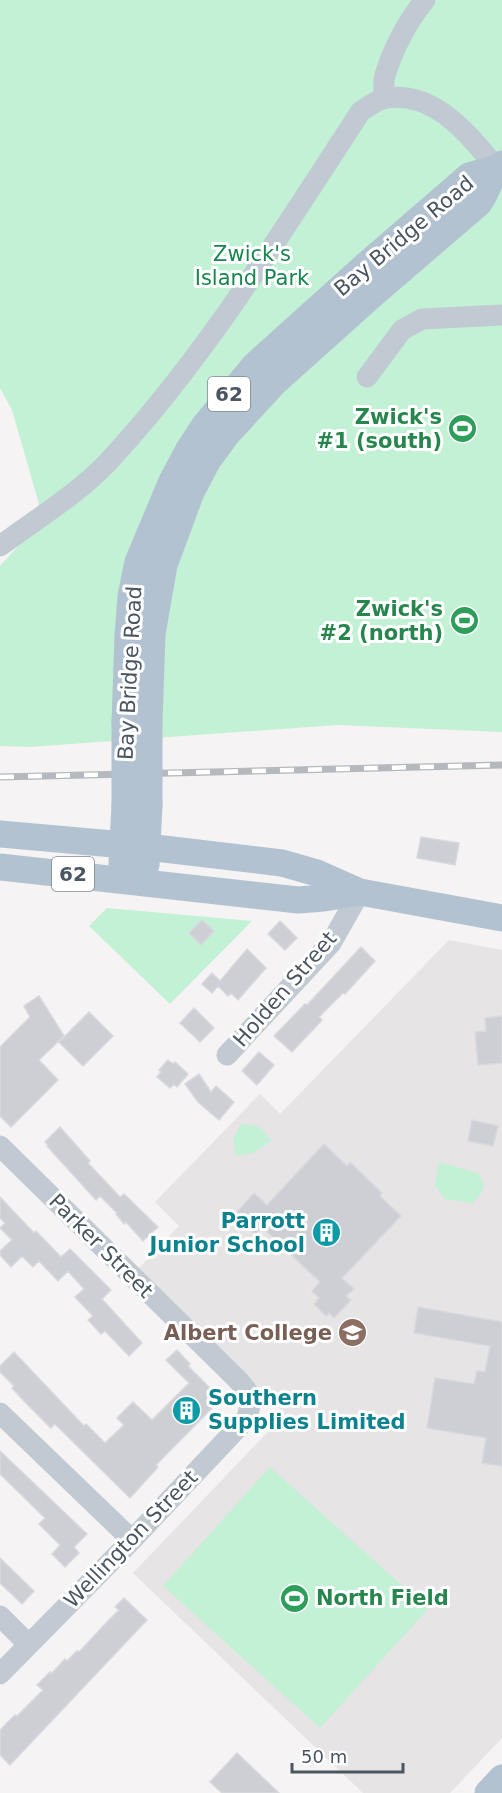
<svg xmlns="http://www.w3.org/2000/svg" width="502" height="1793" font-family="'DejaVu Sans',sans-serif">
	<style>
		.education { fill: #e6e4e5 }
		.green { fill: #c3f1d5 }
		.building { fill: #cdcfd5; stroke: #d7d9de; stroke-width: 1.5 }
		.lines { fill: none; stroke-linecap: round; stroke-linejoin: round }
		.minor { stroke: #c1cad2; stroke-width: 21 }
		.major { stroke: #b3c2d1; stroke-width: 27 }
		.rail-casing { stroke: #b5b8bd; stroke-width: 7 }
		.rail { stroke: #fff; stroke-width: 4.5; stroke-dasharray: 14; stroke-linecap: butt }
		.major-bridge { stroke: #b3c2d1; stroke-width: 27 }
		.labels { text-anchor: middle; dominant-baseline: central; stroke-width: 6; stroke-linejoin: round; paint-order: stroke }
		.shield { fill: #fff; stroke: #808990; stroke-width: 1.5 }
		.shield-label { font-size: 20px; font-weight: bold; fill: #4a5661 }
		.street-label { font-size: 21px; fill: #4a5661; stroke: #fff }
		.park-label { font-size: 21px; fill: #17864f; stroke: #fff }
		.leisure-label { font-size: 21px; font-weight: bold; fill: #27864d; stroke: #fff; text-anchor: end }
		.culture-label { font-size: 21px; font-weight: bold; fill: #0d838f; stroke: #fff; text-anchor: end }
		.education-label { font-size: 21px; font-weight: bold; fill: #785e54; stroke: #fff; text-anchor: end }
	</style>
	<rect width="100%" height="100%" fill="#f5f3f3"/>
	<path class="education" d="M449 940 502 950V1738L450 1793H363L133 1573 285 1414 138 1269 179 1226 155 1202 260 1094 280 1114Z"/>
	<path class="green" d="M0 0H502V732L337 725 29 747 0 746V566L38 524 39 504 12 410 0 388Z
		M107 908 252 921 170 1004 89 926Z
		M241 1124C259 1125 261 1127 271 1141L255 1152 236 1156 233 1139Z
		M439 1162 478 1173 484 1185 480 1195 473 1203 444 1199 435 1185Z
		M270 1467 428 1609 320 1728 163 1586Z"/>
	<path class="building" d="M421 837 459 843 455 865 417 858Z
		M202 920 214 931 201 945 189 933Z
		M280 921 297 938 285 950 268 934Z
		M361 947 375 961 345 994 343 993 319 1017 322 1020 292 1052 274 1036 305 1004 307 1005Z
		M247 949 266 968 238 1000 231 993 228 996 218 986 212 993 202 984 212 973 220 981Z
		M39 996 64 1036 39 1060 58 1080 11 1127 0 1116V1047L30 1017 24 1006Z
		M194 1008 214 1028 200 1042 180 1023Z
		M89 1012 113 1036 83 1066 59 1042Z
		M502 1016V1063L478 1065 475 1032 486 1031 485 1018Z
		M259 1052 274 1065 257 1085 242 1071Z
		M168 1060 173 1064 175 1062 188 1074 177 1087 174 1084 170 1088 157 1077 161 1072 159 1070Z
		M199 1074 211 1092 216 1086 234 1102 219 1120 198 1102 185 1084Z
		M472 1120 498 1126 493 1146 468 1141Z
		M60 1127 90 1161 88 1163 120 1197 124 1194 158 1227 143 1241 126 1222 124 1224 116 1214 117 1213 100 1196 96 1200 47 1146 48 1145 45 1142Z
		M324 1144 347 1166 350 1162 382 1193 380 1196 401 1216 342 1278 354 1289 346 1296 351 1300 334 1318 329 1313 326 1316 314 1304 319 1298 312 1291 320 1282 262 1227 255 1234 235 1214 254 1193 267 1205Z
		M0 1197 34 1233 36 1231 61 1257 70 1249 111 1290 102 1299 142 1343 129 1356 105 1331 101 1334 88 1320 93 1316 75 1297 84 1289 68 1271 58 1281 39 1261 33 1267 22 1256 11 1267 0 1255V1251L12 1240 0 1228 5 1223 0 1218Z
		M418 1307 502 1322V1466L482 1463 486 1438 427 1428 435 1378 474 1384 477 1371 485 1372 490 1346 414 1333Z
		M177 1350 190 1364 188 1366 221 1399 156 1465 158 1467 130 1498 57 1426 54 1424 51 1428 24 1401 12 1388 14 1386 0 1372V1366L14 1352 84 1426 86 1424 105 1443 124 1425 117 1418 133 1402 152 1420 189 1383 166 1360Z
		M0 1451 87 1534 74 1547 79 1553 65 1567 52 1554 60 1545 39 1524 45 1518 0 1474Z
		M0 1558 34 1591 22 1604 0 1583Z
		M124 1598 147 1620 10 1765 0 1755V1730L15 1715 17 1716 43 1690 37 1685 50 1672 51 1674 65 1659 67 1661 77 1651 79 1652 109 1620 119 1610 115 1607Z
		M237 1753 279 1793H222L210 1782Z"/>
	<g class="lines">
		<path class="minor" d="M384 98C384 91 383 82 385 75 393 49 408 20 425 0
			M367 377 402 330 422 319 502 315
			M0 546C35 520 79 493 108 462 205 358 283 230 361 111 368 107 378 99 386 98 438 90 472 140 502 174
			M227 1055 331 943 360 892
			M0 1146 238 1380 252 1397 247 1418 132 1540 0 1674
			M0 1413 132 1540
			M0 1616 28 1644"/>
		<path class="major" d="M125 722 128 635 131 596 138 562 172 481 188 451 205 425 255 365 365 266 469 176 497 168
			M149 722 152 634 164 565 191 492 208 460 227 434 274 383 371 296 479 203C488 191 491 173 502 164
			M0 834 147 847 282 863 317 873 360 892 502 918
			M122 864 125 805
			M146 865 149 805
			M0 867 298 900 324 898 360 892
			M488 1793 502 1778"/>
		<defs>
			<path id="rail" d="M0 777 502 765"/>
		</defs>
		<use href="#rail" class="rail-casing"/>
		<use href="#rail" class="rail"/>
		<path class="major-bridge" d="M125 805V722
			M149 805V722"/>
	</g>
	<defs>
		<symbol id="stadium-disc" viewBox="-11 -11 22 22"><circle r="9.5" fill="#2e9e5b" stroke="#fff"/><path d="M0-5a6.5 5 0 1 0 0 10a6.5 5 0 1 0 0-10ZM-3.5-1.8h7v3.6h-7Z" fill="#fff"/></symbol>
		<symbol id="building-disc" viewBox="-11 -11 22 22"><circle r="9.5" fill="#0f9aa8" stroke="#fff"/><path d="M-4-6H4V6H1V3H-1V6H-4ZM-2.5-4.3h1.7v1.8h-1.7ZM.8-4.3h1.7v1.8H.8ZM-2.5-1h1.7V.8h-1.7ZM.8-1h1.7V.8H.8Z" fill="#fff"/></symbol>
		<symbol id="school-disc" viewBox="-11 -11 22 22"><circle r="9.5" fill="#8d6e63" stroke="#fff"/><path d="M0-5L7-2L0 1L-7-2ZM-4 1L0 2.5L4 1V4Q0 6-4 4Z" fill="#fff"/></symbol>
	</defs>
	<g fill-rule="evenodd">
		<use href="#stadium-disc" x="446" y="412" width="33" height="33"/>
		<use href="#stadium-disc" x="448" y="604" width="33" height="33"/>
		<use href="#building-disc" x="310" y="1216" width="33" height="33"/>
		<use href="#school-disc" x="336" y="1316" width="33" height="33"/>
		<use href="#building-disc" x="170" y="1394" width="33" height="33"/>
		<use href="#stadium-disc" x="278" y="1582" width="33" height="33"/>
	</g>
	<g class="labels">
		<g class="shield">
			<rect x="208" y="377" width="42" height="34" rx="4.5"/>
			<rect x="52" y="857" width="42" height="34" rx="4.5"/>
		</g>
		<g class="shield-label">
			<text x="229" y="394">62</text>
			<text x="73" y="874">62</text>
		</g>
		<g class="street-label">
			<text transform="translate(404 236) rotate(-40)">Bay Bridge Road</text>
			<text transform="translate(130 673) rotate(-87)">Bay Bridge Road</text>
			<text transform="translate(285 989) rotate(-49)">Holden Street</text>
			<text transform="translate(101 1246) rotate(45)">Parker Street</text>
			<text transform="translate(131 1539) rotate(-46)">Wellington Street</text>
		</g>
		<g class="park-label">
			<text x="252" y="254">Zwick's<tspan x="252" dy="24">Island Park</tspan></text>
		</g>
		<g class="leisure-label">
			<text x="442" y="417">Zwick's<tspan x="442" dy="24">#1 (south)</tspan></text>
			<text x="443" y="609">Zwick's<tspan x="443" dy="24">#2 (north)</tspan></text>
			<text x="316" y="1598" text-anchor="start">North Field</text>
		</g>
		<g class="culture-label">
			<text x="305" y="1221">Parrott<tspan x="305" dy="24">Junior School</tspan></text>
			<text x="208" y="1398" text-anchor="start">Southern<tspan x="208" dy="24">Supplies Limited</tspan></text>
		</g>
		<g class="education-label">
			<text x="332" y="1333">Albert College</text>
		</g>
	</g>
	<path d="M292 1763v9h111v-9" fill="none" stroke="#4a5661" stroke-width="3"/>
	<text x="301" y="1763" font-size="18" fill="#4a5661" stroke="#ffffff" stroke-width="4.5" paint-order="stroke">50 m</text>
</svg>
